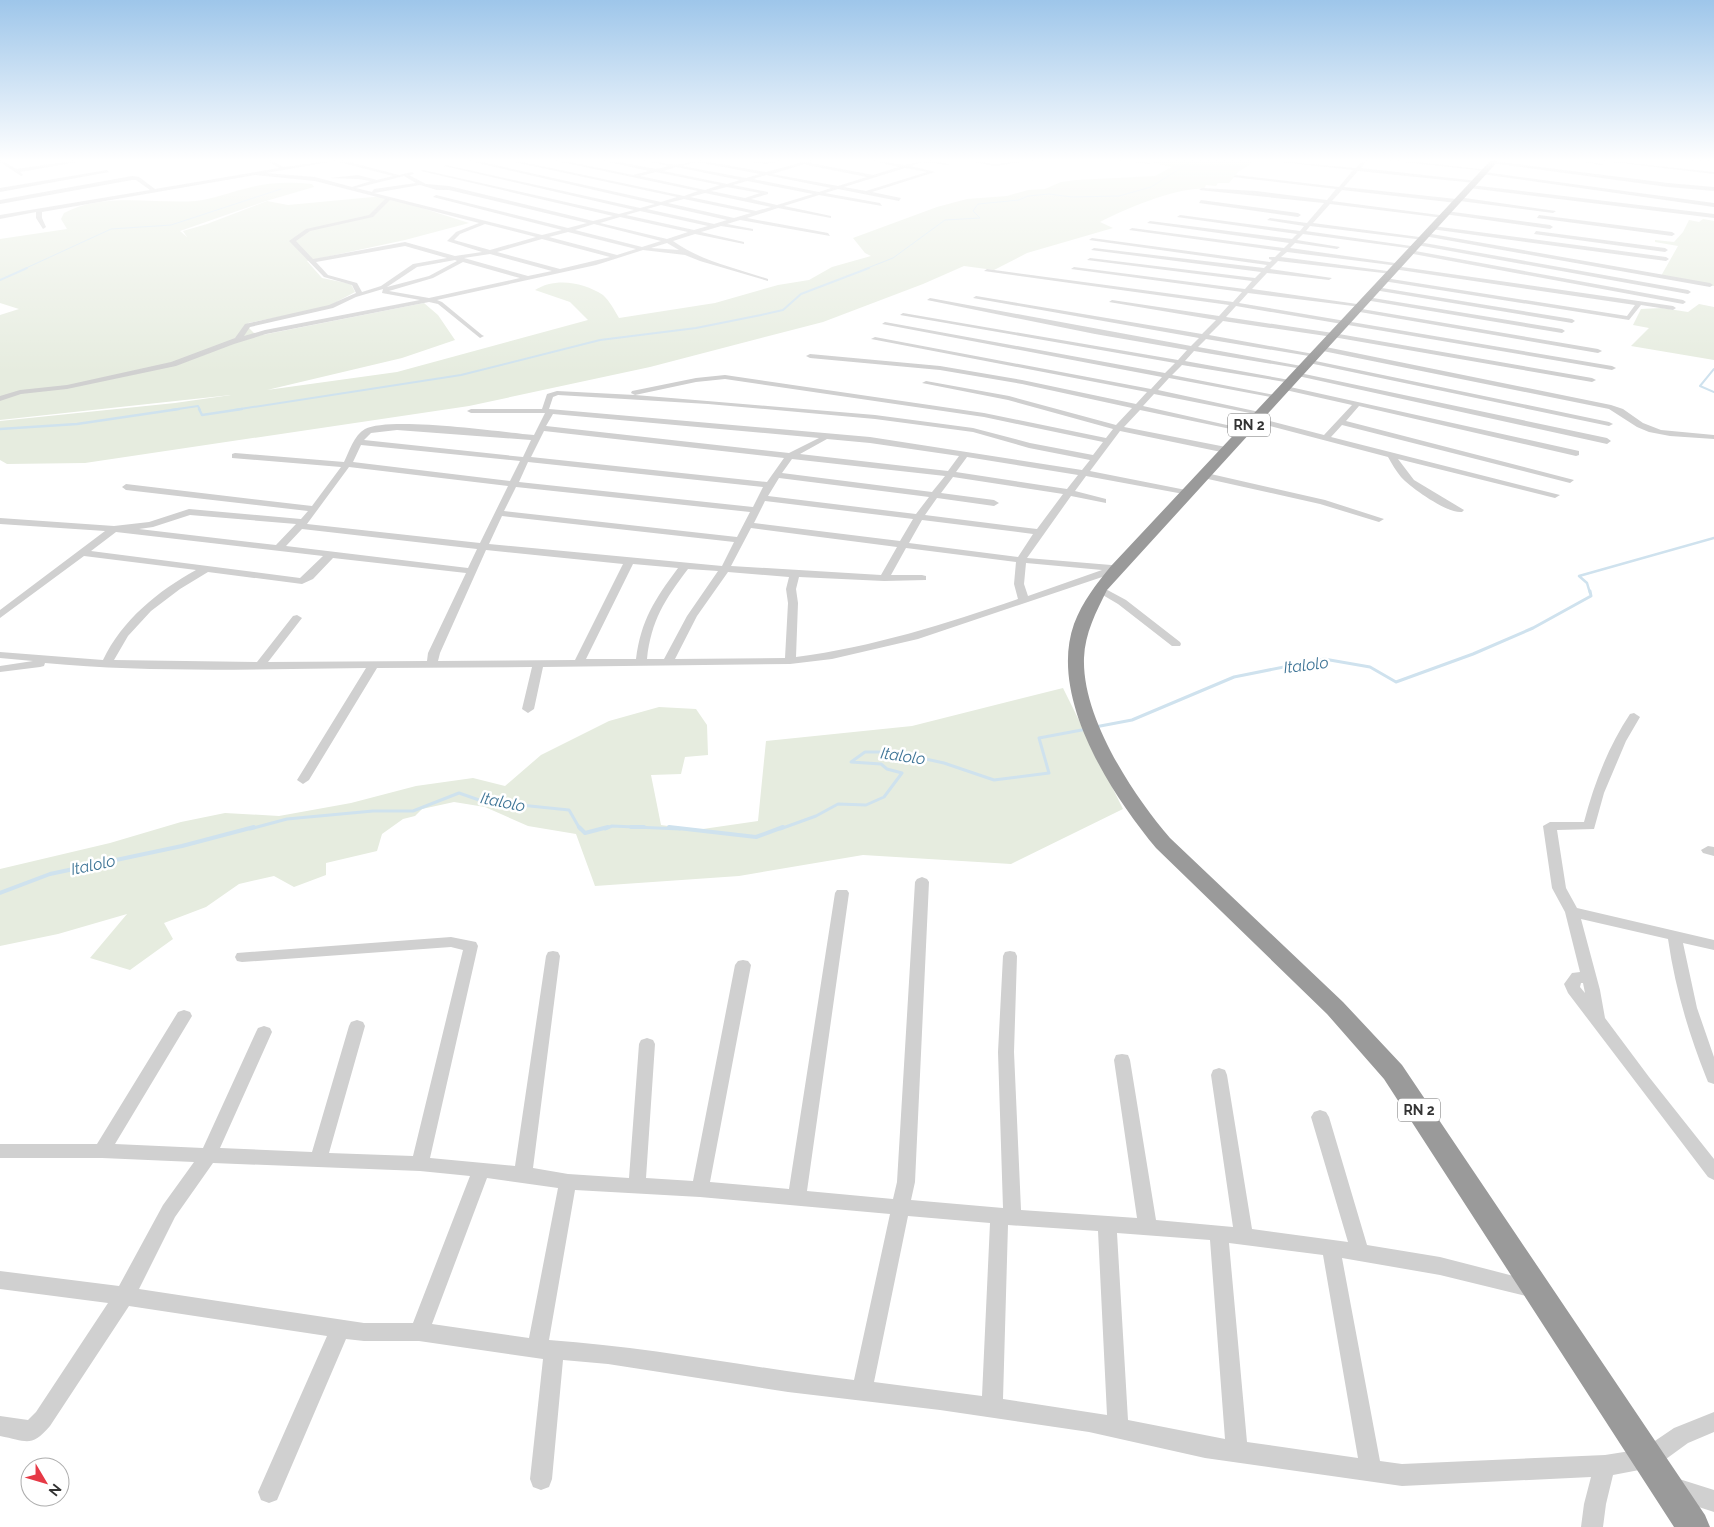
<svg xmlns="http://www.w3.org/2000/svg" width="1714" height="1527" font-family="Raleway,sans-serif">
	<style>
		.green { fill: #e6ecdf }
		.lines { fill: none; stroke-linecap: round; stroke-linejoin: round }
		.stream-far4 { stroke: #cfe2ee; stroke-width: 1 }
		.stream-far3 { stroke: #cfe2ee; stroke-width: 2 }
		.stream-far2 { stroke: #cfe2ee; stroke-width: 2.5 }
		.stream-far1 { stroke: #cfe2ee; stroke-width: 3 }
		.stream { stroke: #cfe2ee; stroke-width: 4 }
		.minor { fill: #d0d0d0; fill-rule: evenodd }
		.highway { fill: #9a9a9a; fill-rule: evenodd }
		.labels { text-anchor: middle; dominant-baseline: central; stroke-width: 5; stroke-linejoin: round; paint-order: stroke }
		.shield { fill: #fff; stroke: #707070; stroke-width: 1 }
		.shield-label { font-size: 14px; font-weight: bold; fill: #333 }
		.water-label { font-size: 16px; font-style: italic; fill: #3f7597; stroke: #fff }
	</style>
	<rect width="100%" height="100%" fill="#fff"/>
	<path class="green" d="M1164 159H1251L1250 165 1239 171 1229 183H1218L1216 186 1206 185 1204 189C1177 187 1125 209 1100 222L1113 228 1027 253 994 270 964 266 923 284 823 322 650 367 469 406 85 463 7 464 0 460V421L175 403 231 395 0 420V315L19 309 0 303V239L67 229 61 219 64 213C104 192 152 204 196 201 214 199 233 191 252 187 272 182 292 182 312 184L314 187 266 201 180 231 187 237 183 231 207 224 267 201 288 205 384 196 469 223 405 240 307 261 322 278 351 284 355 292 325 308 248 323 249 328 257 336 424 303 438 315 455 340 402 358 267 390 397 372 588 320 570 302 535 290C555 277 584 282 603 295 609 300 615 311 619 318L715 303 778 285 809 280 832 267 871 256 865 253 853 238 937 207 967 199 1007 196 1028 190 1045 189 1061 182 1076 180 1155 176 1172 167 1153 163Z
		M1703 219 1714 221V286L1661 276 1678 246 1655 242V240L1674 242 1683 232 1689 220 1699 222Z
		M1699 304 1714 307V360L1631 346 1649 328 1633 325 1641 309 1662 308 1688 312Z
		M1063 688 1123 809 1011 864 863 855 739 876 595 886 576 834 528 826 485 807 454 802 422 809 415 816 403 819 382 834 377 851 326 863V875L294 887 274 876 239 884 206 907 164 923 173 939 130 970 90 958 127 914 58 934 0 946V869L110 843 181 822 225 813 279 816 351 803 416 786 473 778 505 786 541 755 609 721 659 707 696 709 707 725 708 755 685 757 681 774 651 775 661 825 696 830 758 821 766 741 912 726Z"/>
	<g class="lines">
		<path class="stream-far4" d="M24 269 111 229 171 225 281 189
			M865 269 893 258 945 220 980 218 973 211 978 204 1019 200 1028 196 1049 194 1072 197 1119 196 1151 187 1195 159"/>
		<path class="stream-far3" d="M0 280 27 268
			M1714 369 1700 386 1714 392
			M171 410 198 406 200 410
			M234 410 461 375 600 340 696 328 761 315 783 310 801 294 869 268"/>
		<path class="stream-far2" d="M199 409 202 415 242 409
			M0 429 77 424 179 409
			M1590 593 1587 583 1579 576 1714 538"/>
		<path class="stream-far1" d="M1095 727 1132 720 1234 677 1324 659 1370 667 1396 682 1473 654 1533 628 1591 596 1590 591
			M250 829 287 819 373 811H413L459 793 482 801 569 810 580 829
			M605 829 612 826 680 829
			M780 829 816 816 838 804 866 805 884 797 902 773 887 769 881 764 851 762 865 752H893L944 763 994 780 1049 773 1039 738 1087 729"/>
		<path class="stream" d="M579 827 585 833 608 827
			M631 827H644
			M669 827 756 837 783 827
			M0 893 50 874 182 846 254 827"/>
		<path class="minor" d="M0 159 16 169 72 161 70 159H75L78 162 20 172 23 175 21 176 0 162Z
			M264 159H269L284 167 343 159 342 160 399 175 412 172 414 174 409 175 426 184 449 186 593 221 613 216 421 171 423 170 619 214 634 210 444 166 446 165 640 208 655 204 465 160 468 159 661 202 677 197 500 159H508L684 196 698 191 547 159H555L633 175 649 171 595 159H603L656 169 669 166 637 159 676 165 706 159 703 161 766 172 814 159H821L810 163 873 175 899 167 865 159 905 165 931 159 930 160 949 164 947 165 923 162 911 166 935 172 872 192 901 198 899 201 838 189 825 193 880 203 882 206 819 195 784 206 831 216V218L778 208 747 218 828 233 830 236 740 220 727 224 753 229V231L721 226 701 232 744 242V244L695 234 673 241C701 261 735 268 768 279V281L700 261 685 255 643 250 596 265 437 300 442 302 482 335 484 336 480 338 438 304 429 302 266 334 234 344 176 366 67 389 21 394 0 401V396L20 390 67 385 171 362 235 338 245 324 329 305 356 293 352 285 324 277 289 241 306 229 369 215 385 199 315 181 255 175 42 212V218L46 227 43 229 36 218V212L0 219V215L150 190 136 180H132L0 204V200L132 176 139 177 155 189 279 168ZM335 161 393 176 377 180 358 175 330 178 358 179 371 181 352 187 315 177 266 173ZM696 162H697L760 174 746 178 682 166ZM805 164 807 165 867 177 838 186 772 174ZM676 167 740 180 727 184 663 171ZM905 168 927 172 866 191 844 187ZM656 172 720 185 705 190 640 176ZM766 175 831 188 819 192 753 179ZM404 176 416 183 374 189 372 192 356 188ZM747 181 813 194 777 205 751 199 768 194V192L733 185ZM420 185 437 190H449L587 223 568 228 436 195 433 197 562 230 542 235 374 193ZM727 187 760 193 745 198 711 191ZM705 193 771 207 756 211 690 197ZM684 199 751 213 734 218 668 203ZM390 200 479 223 456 232 447 241 482 252 455 256 405 242 313 259 296 241 310 231 373 217ZM661 205 727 220 714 224 647 209ZM640 211 708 226 694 230 626 215ZM620 217 688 232 667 239 600 223ZM485 224 536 237 490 250 454 240 460 234ZM594 224 661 241 642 247 575 230ZM568 232 636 249 617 255 549 237ZM542 239 610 257 560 269 497 252ZM667 243 679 250 651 248ZM405 246 447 258 413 264 381 286 362 292 357 283 328 275 316 262ZM490 254 552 271 528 276 464 258ZM455 260 457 261 429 276 387 287 417 267ZM463 262 520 278 429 298 389 291 433 278ZM383 289 382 293 420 300 265 330 244 336 250 327 333 308 356 297Z
			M783 159H793L766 164 745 161 766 162Z
			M957 159 995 164 1042 159 995 166Z
			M1109 159 1151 163 1149 164Z
			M1254 159 1356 168 1364 159H1368L1361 168 1478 181 1475 183 1358 171 1344 187 1456 199 1458 197 1556 211 1553 213 1460 201 1457 203 1342 190 1332 201 1447 216 1444 218 1330 204 1313 223 1427 238 1424 240 1310 226 1306 231 1418 247 1415 249 1303 234 1297 240 1340 247 1337 249 1295 243 1290 248 1402 264 1399 266 1287 252 1281 257 1395 272 1392 274 1278 261 1270 269 1332 278 1329 280 1267 273 1252 289 1364 305 1361 307 1248 293 1239 303 1612 366 1616 368 1612 370 1236 306 1226 317 1333 333 1592 378 1596 380 1592 382 1333 337 1223 321 1209 335 1319 355 1315 357 1206 339 1198 347 1307 367 1303 369 1194 351 1185 361 1295 381 1291 383 1182 365 1172 375 1280 396 1276 398 1169 378 1158 390 1264 413 1260 415 1154 394 1143 406 1249 430 1245 432 1140 410 1124 427 1226 447 1230 450 1226 453 1120 431 1090 471 1186 490 1191 493 1189 495 1086 476 1075 491 1106 499V503L1071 496 1027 558 1111 565 1120 567V571L918 639 832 659 790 664 543 667 534 709 528 713 522 709 532 667 377 668 309 780 303 784 297 780 366 668C259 669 152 673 45 663L44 666 40 667 0 672V666L33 661 0 658V652L103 660C122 620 158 591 196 570L84 556 0 618V610L105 531 0 524V518L114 526 149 522 189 509 301 519 308 511 126 490 122 487 126 484 312 506 341 467 232 458V454L235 453 344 462C349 452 354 435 365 429 390 416 501 432 534 435L545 413H471L467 411 471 409H542L547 394 557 391 635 395 631 393 632 391 696 378 725 375 984 413 1106 438 1113 429 1008 400 922 383 926 381 1009 396 1116 425 1132 408 1022 384 940 370 810 358 806 356 810 354 940 366 1022 380 1136 404 1147 392 871 339 875 337 1151 389 1162 377 882 324 885 322 1165 373 1175 363 900 315 903 313 1178 360 1187 350 1095 334 927 300 930 298 1191 346 1199 338 973 298 976 296 1202 334 1216 320 1109 302 1112 300 1219 316 1229 305 984 271 987 269 1233 302 1242 292 1071 269 1074 267 1245 289 1252 281 1087 260 1090 258 1255 278 1261 272 1091 250 1094 248 1264 268 1267 265 1089 240 1092 238 1270 262 1272 260 1269 259V257H1275L1281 251 1129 230 1132 228 1284 248 1289 243 1147 223 1150 221 1292 239 1297 234 1177 217 1180 215 1300 231 1304 226 1267 220 1270 218 1307 223 1324 203 1199 190 1202 188 1256 191 1327 200 1336 189 1233 177 1236 175 1339 187 1353 170ZM725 379 984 417 1103 442 1093 455 1030 443 973 428 875 415 635 395 696 382ZM558 395 708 404 875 419 973 432 1029 448 1090 460 1082 470 870 437 549 409 553 397ZM553 414 819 438 789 453 546 426ZM397 430 531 440 523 457 364 440 371 433ZM544 431 784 458 767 482 531 457ZM827 439 870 443 959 456 948 471 800 454ZM361 445 520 461 510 481 353 462ZM967 457 1078 475 1067 489 956 472ZM792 459 945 476 932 492 782 473ZM528 462 763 487 753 507 519 482ZM349 467 508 486 480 543 307 524ZM953 477 1063 494 1037 529 925 515 937 498 994 506 999 503 994 500 941 493ZM779 478 929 497 916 514 768 496ZM516 487 750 512 737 537 504 511ZM765 501 913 519 900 541 754 523ZM190 515 296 524 276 545 139 529 153 527ZM502 516 734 542 722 566 489 544ZM922 520 1033 534 1018 557 909 543ZM751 528 897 547 881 575 731 566ZM302 529 477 549 468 568 286 546ZM116 532 323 556 300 578 91 551ZM906 548 1016 562 1014 584 1018 599C945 624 873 647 796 657L798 603 796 589 799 577 884 581 926 580V576L922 575H891ZM486 550 623 564 575 660 438 661 440 653ZM333 558 466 573 428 653 427 661 268 662 302 618 297 615 293 616 257 662 114 660 128 636 151 611 180 589 208 572 302 584 313 579ZM1026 563 1102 570 1028 596 1024 584ZM633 564 678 568C655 599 641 620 636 659H586ZM688 569 718 571 687 616 664 659H647C651 621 665 599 688 569ZM728 572 789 577 786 589 788 603 785 658 675 659 697 616Z
			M1376 159H1390L1488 170 1486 171Z
			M1566 159 1604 164 1602 165Z
			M1593 159 1714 172V174L1595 160Z
			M1683 159 1714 160V162L1685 160Z
			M1493 161 1668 183 1714 187V191L1668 187 1491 163Z
			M107 170 109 172 0 192V188Z
			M1484 172 1714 203V207L1482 174Z
			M1471 185 1714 214V218L1469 188Z
			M1201 200 1298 213 1301 215 1298 217 1199 203Z
			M1446 211 1550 225 1553 227 1550 229 1444 214Z
			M1539 215 1672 232 1675 234 1672 236 1537 218Z
			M1433 226 1666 257 1669 259 1666 261 1431 229Z
			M1536 231 1665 248 1668 250 1665 252 1534 234Z
			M1426 233 1710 283 1713 285 1710 287 1424 236Z
			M1419 242 1688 290 1691 292 1688 294 1417 245Z
			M1410 250 1683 300 1686 302 1683 304 1408 253Z
			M1395 266 1673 306 1676 308 1673 310 1641 305 1629 320 1383 281 1385 278 1627 316 1635 305 1393 269Z
			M1376 287 1572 319 1575 321 1572 323 1374 290Z
			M1367 297 1562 329 1565 331 1562 333 1365 300 1364 299Z
			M1356 308 1598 349 1602 351 1598 353 1354 311 1353 310Z
			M1321 346 1611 405 1623 409 1643 423 1661 430 1714 435V439L1670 436 1649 432 1637 427 1609 409 1318 350 1317 348Z
			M1306 359 1609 422 1613 424 1609 426 1309 363 1305 361Z
			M1295 372 1607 438 1611 441 1607 444 1298 376 1294 374Z
			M1281 385 1579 451V455L1576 456 1359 406 1346 421 1574 480 1570 483 1342 425 1331 437 1560 495 1555 498 1398 459 1414 480 1464 510 1462 512C1448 514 1411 488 1401 477 1396 471 1392 464 1388 457L1251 421 1250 419 1254 417 1324 435 1352 405 1281 389Z
			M1202 472 1325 500 1384 519 1379 522 1320 504 1199 477 1198 475Z
			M1100 586 1126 600 1180 642 1181 644 1180 646H1172L1118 604 1096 591 1095 589Z
			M1634 713 1640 717 1626 741 1604 793 1594 829 1557 830 1566 888 1577 908 1714 940V950L1683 943 1697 1008 1714 1057V1084L1708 1082 1706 1077C1688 1032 1675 987 1668 939L1581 919 1600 990 1605 1018 1649 1077 1714 1159V1180L1708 1177 1568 993 1564 984 1572 973 1580 972 1565 912 1552 888 1543 826 1550 822H1584C1594 784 1608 747 1630 714ZM1581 983H1583L1585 993 1580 987Z
			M1708 846 1714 847V856L1703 853 1701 850Z
			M922 877 927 879 929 882 915 1182 911 1200 1003 1208 998 1052 1003 956 1005 952 1010 951 1015 952 1017 956 1014 1052 1021 1210 1137 1218 1114 1060 1116 1055 1122 1054 1128 1055 1130 1060 1156 1220 1233 1227 1211 1075 1213 1070 1219 1068 1225 1070 1227 1075 1252 1229 1348 1242 1311 1117 1314 1112 1320 1110 1326 1112 1329 1117 1367 1245 1440 1257 1541 1283 1544 1289 1541 1295 1534 1298 1440 1275 1342 1258 1380 1461 1402 1464 1605 1455 1643 1449 1674 1428 1714 1412V1432L1688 1443 1655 1467 1613 1475 1606 1504 1603 1527H1581L1584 1504 1591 1477 1402 1486 1205 1458 1089 1432 940 1410 788 1392 608 1364 563 1360 552 1479 549 1487 541 1490 533 1487 530 1479 543 1359 419 1341H364L346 1339 277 1500 269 1503 261 1500 258 1492 327 1336 129 1306 50 1426C31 1448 27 1441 0 1436V1416L28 1420 36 1412 108 1303 0 1289V1271L119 1286 163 1205 194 1162 102 1158H0V1144H97L178 1012 184 1010 190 1012 192 1016 115 1144 203 1148 256 1032 258 1028 264 1026 270 1028 272 1032 220 1148 312 1152 349 1026 351 1022 357 1020 363 1022 365 1026 329 1153 413 1156 463 950 451 947 242 962 237 961 235 957 237 953 451 937 476 942 478 946 430 1158 515 1166 546 956 548 952 553 951 558 952 560 956 533 1168 568 1174 629 1178 639 1044 641 1040 647 1038 653 1040 655 1044 646 1178 693 1181 735 965 738 961 743 960 748 961 751 965 710 1182 789 1189 835 893 837 890H847L849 893 807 1191 893 1199 897 1182 915 882 917 879ZM213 1163 420 1171 470 1176 413 1323H364L139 1289 175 1217ZM487 1178 558 1188 529 1338 432 1324ZM575 1190 700 1197 890 1214 854 1380C752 1368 651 1347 549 1340ZM908 1216 990 1223 982 1396 874 1382ZM1008 1225 1098 1231 1107 1415 1003 1399ZM1117 1233 1210 1240 1225 1439 1128 1420ZM1229 1243 1323 1255 1358 1458 1247 1442Z
			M1676 1478 1714 1490V1512L1668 1497 1665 1489 1668 1481Z"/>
		<path class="highway" d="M1492 159H1500L1107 590C1096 612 1085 633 1084 658 1082 718 1133 795 1170 838L1343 1002 1402 1065 1705 1515 1710 1527H1674L1384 1079 1327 1014 1156 848C1111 794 1048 697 1074 624 1082 602 1097 583 1111 566Z"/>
	</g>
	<linearGradient id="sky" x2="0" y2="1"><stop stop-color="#9ec6ea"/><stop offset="0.43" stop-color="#fff"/><stop offset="1" stop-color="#fff" stop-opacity="0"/></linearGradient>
	<rect width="1714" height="373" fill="url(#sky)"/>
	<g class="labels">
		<g class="shield">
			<rect x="1228" y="413.5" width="42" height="23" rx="4"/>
			<rect x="1398" y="1098.5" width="42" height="23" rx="4"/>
		</g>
		<g class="shield-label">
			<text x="1249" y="425">RN 2</text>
			<text x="1419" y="1110">RN 2</text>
		</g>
		<g class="water-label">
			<text transform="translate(1306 665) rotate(-7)">Italolo</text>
			<text transform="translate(903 756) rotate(8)">Italolo</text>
			<text transform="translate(503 802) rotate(11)">Italolo</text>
			<text transform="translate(93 865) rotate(-12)">Italolo</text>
		</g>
	</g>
	<g transform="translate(45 1482) rotate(128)"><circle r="24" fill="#ffffff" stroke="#adadad"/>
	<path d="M0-4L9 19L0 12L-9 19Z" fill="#e63946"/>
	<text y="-8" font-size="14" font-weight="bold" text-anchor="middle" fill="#333333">N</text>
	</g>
</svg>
